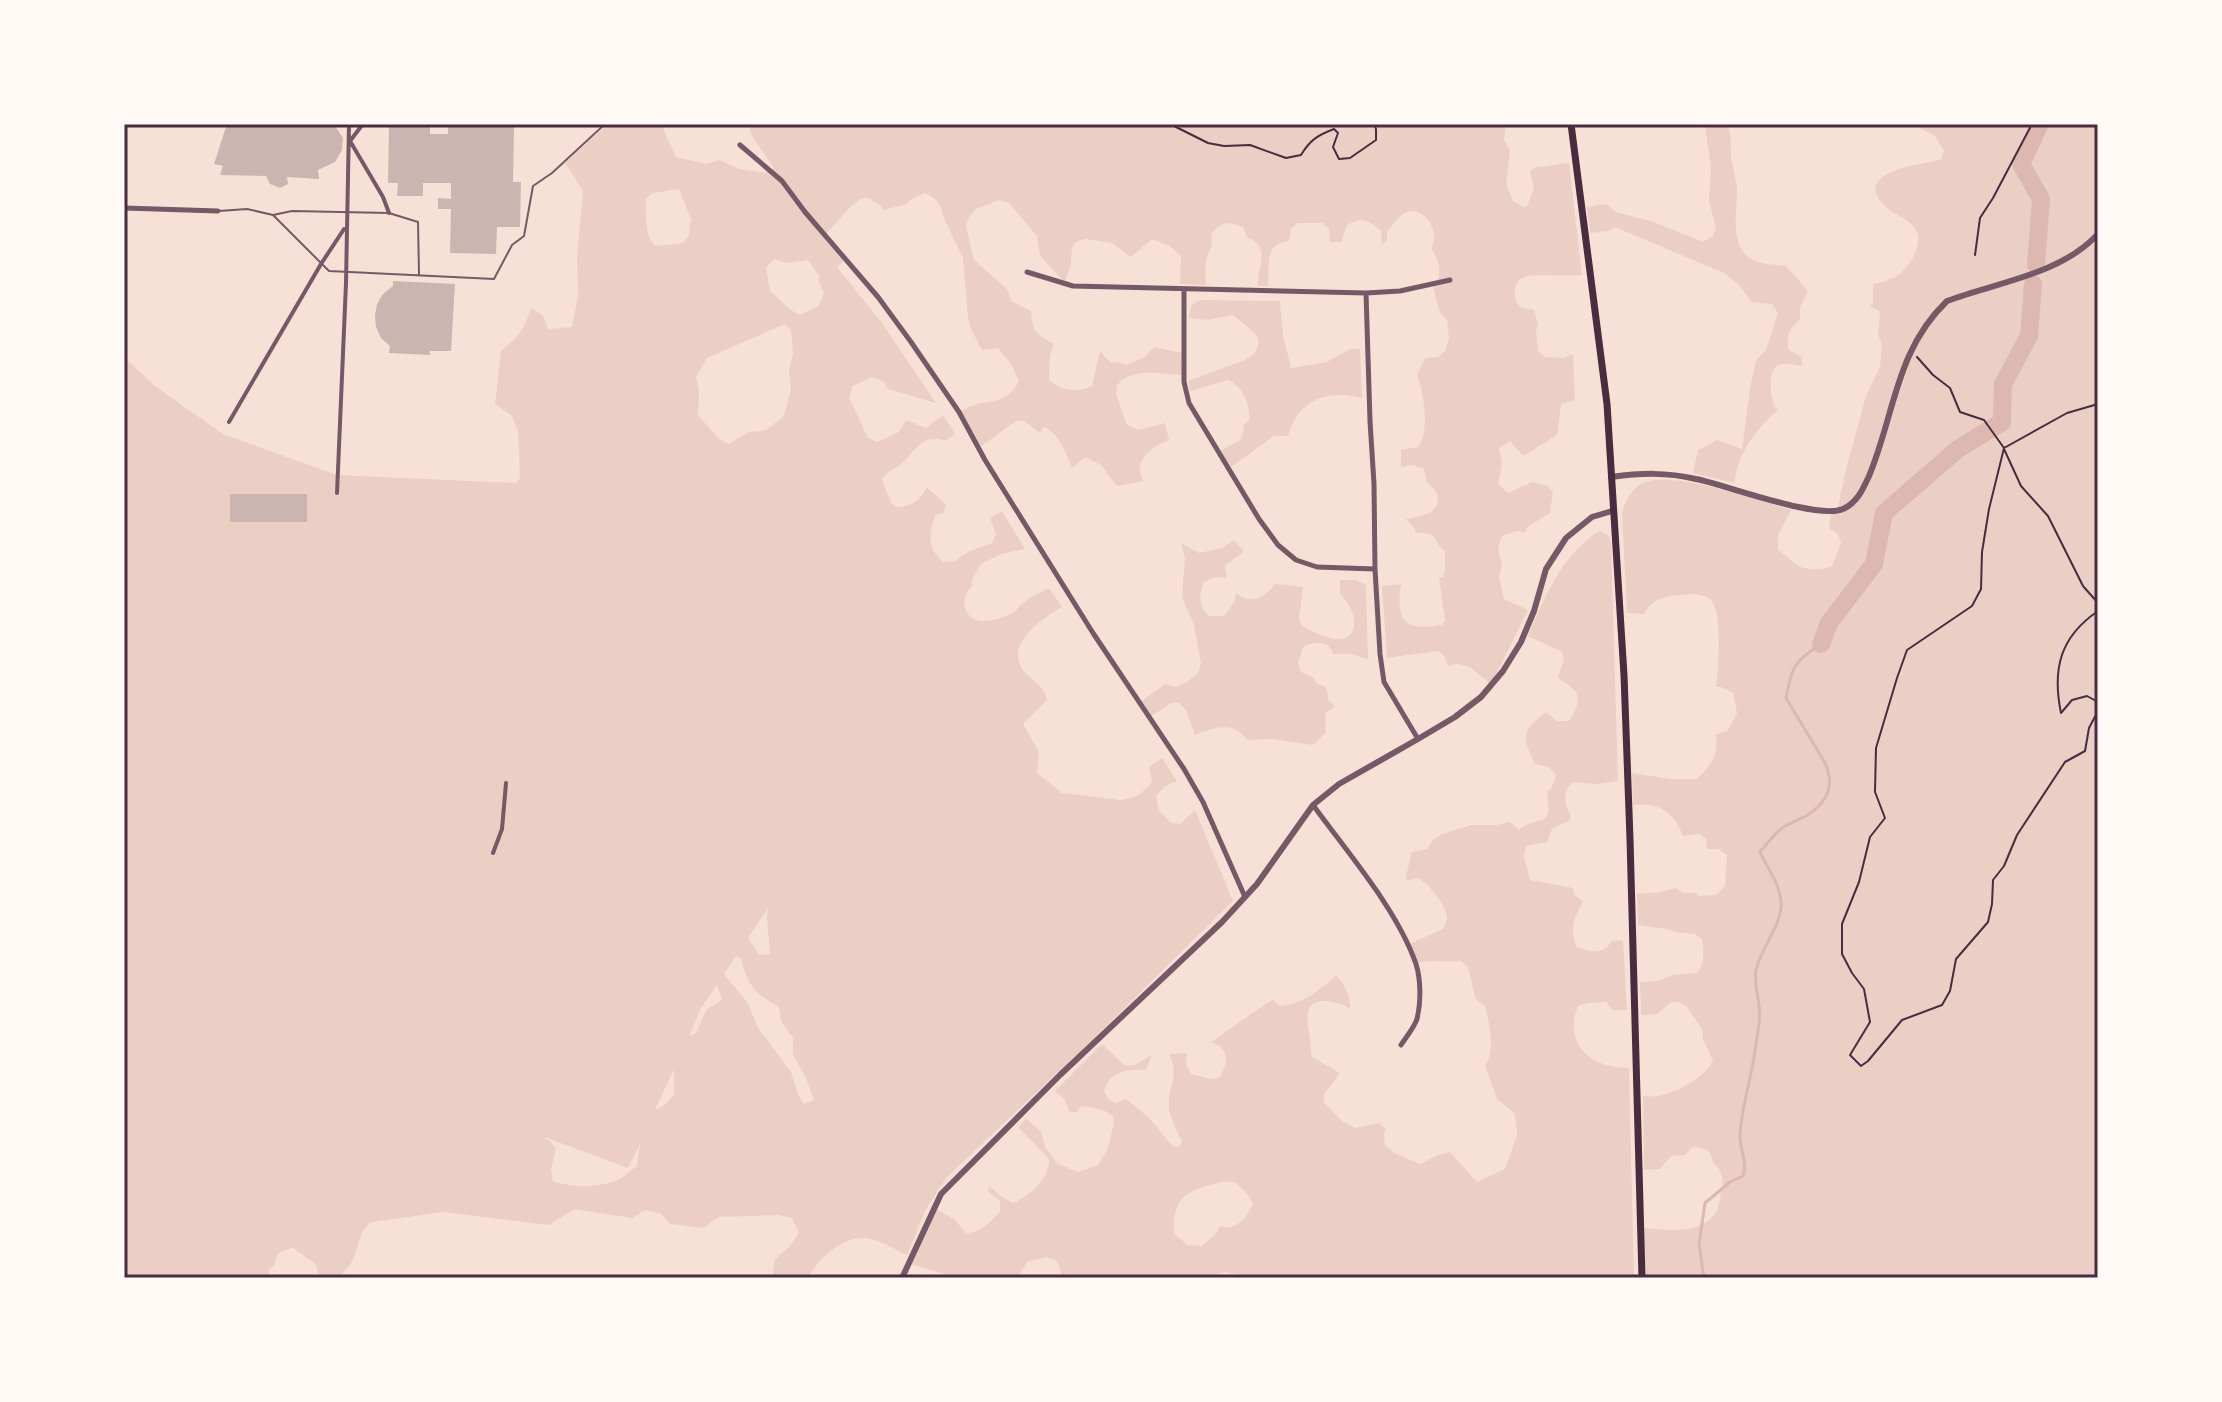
<svg xmlns="http://www.w3.org/2000/svg" width="2222" height="1402" font-family="'Public Sans',sans-serif">
	<style>
		.green { fill: #ebcfc5; fill-rule: evenodd }
		.lines { fill: none; stroke-linecap: round; stroke-linejoin: round }
		.stream { stroke: #dcb8b0; stroke-width: 3 }
		.river { stroke: #dcb8b0; stroke-width: 18 }
		.building { fill: #ccb4b1 }
		.path { stroke: #4a2c40; stroke-width: 2 }
		.service { stroke: #755966; stroke-width: 2 }
		.pedestrian { stroke: #755966; stroke-width: 4 }
		.minor { stroke: #755966; stroke-width: 5 }
		.tertiary { stroke: #755966; stroke-width: 6 }
		.secondary { stroke: #4a2c40; stroke-width: 7 }
		.neatline { fill: none; stroke: #4a2c40; stroke-width: 3 }
	</style>
	<rect width="100%" height="100%" fill="#f7e1d7"/>
	<path class="green" d="M608 124H661L676 157 706 164 720 160 739 169 765 173 774 168 752 136 748 124H1506L1504 140 1510 150 1506 184 1513 201 1523 207 1527 206 1534 188 1530 171 1535 167C1547 167 1557 164 1569 163L1582 275C1568 277 1531 273 1522 278 1513 283 1512 301 1521 307 1523 308 1530 309 1534 310L1538 324 1536 331 1538 351 1545 357 1564 358 1573 354 1575 400 1561 404 1557 435 1523 456 1510 441 1499 448 1502 464 1498 484 1508 493 1532 482 1546 485 1553 491 1550 513 1526 528V532L1516 531 1502 536 1498 549 1502 565 1499 577 1504 599 1528 610 1493 680 1489 683 1470 667 1456 663 1449 667 1443 654 1438 651 1387 658 1382 586 1401 584C1399 597 1396 621 1414 626 1422 628 1434 626 1442 625L1445 621 1439 577H1443L1445 571V551C1430 540 1442 533 1416 533L1414 528 1406 519C1414 517 1426 516 1432 511 1443 502 1437 489 1427 483L1424 469 1413 465 1401 467V450L1418 447C1430 432 1424 393 1417 375L1425 358 1438 357 1445 351 1449 338 1447 320 1440 313 1433 287C1444 275 1439 259 1431 248 1442 230 1422 206 1407 212 1399 215 1392 226 1387 232V241L1382 244 1381 231C1367 220 1364 216 1347 225L1341 242H1330L1329 229 1322 223H1297L1291 229 1289 241C1263 244 1270 265 1268 286H1258C1257 266 1272 246 1247 238L1243 227C1227 221 1222 221 1211 234L1212 247C1204 258 1205 271 1206 285L1180 284 1181 256 1170 246 1152 239 1131 257 1112 243 1085 239 1076 242 1072 247 1071 265 1064 282 1040 256 1037 236 1009 203 1000 200 976 209 969 217 966 226 974 260 1008 290 1011 301 1031 311C1032 331 1037 335 1054 344L1050 356 1049 380C1061 391 1078 393 1092 386L1100 351 1111 363 1119 362 1127 365 1145 357 1154 347 1182 353 1183 375C1160 375 1135 366 1117 385L1116 394 1127 425 1138 430 1165 423 1169 440C1153 446 1130 462 1144 481L1117 486 1101 465 1085 457 1072 468C1066 452 1059 434 1044 427L1040 433 1024 421H1016L980 447 958 412C966 409 974 404 982 403 999 400 1011 398 1019 381L1011 364 998 348 982 350 971 329 968 318 963 258 943 216C941 204 936 198 925 193L910 200 907 204 884 210 879 204 866 197C849 203 839 223 825 234L844 260 837 267 882 323 936 403 888 389 883 381 872 377 853 386 849 398 868 438 877 442 899 432 906 420 926 428 943 415 955 434 945 441C922 432 916 451 902 463 894 470 887 470 882 480L891 503 897 507C911 507 921 500 927 487 933 494 940 498 946 505L944 513 935 515C929 536 926 546 943 562L954 561 970 551 992 543 996 534 990 518 1002 511 1025 549 1001 554 981 564 971 582 973 586C958 596 963 621 983 621 990 621 1002 618 1008 615 1018 611 1019 605 1027 600 1034 595 1042 592 1049 588L1062 607C1044 617 1009 641 1020 665 1025 678 1044 682 1047 700L1023 724 1039 752 1037 773 1062 793 1120 800 1131 798 1139 795 1152 782 1149 767 1162 758 1177 781 1165 786 1156 796 1159 810 1171 823 1180 824 1195 810 1233 901 1092 1040 947 1177 926 1209 907 1255C896 1250 882 1241 870 1239 842 1234 822 1257 807 1278H772L775 1259 788 1248 799 1233 792 1218 779 1215 719 1217 703 1228 670 1224 661 1214 646 1210 632 1218 574 1209 549 1225 443 1212 372 1222C358 1232 360 1243 354 1257 351 1266 344 1271 338 1278H319L316 1264 293 1248C281 1251 275 1252 275 1265L269 1269V1278H225L213 1275 205 1278H124V357L155 386 223 434 337 475 516 483 520 478 518 431 512 416 495 404 501 351C519 336 525 329 531 307L543 316 548 329 572 327 578 296 577 258 583 191 565 163ZM679 189 692 222 690 223 689 236 683 243 656 246C643 236 647 214 646 199L652 193ZM774 259 786 263 808 260 820 277 818 280 824 293 819 306 800 315C788 310 780 299 770 291L766 268ZM785 324 791 330 793 354 789 369 791 390 784 416 766 430 749 432 729 444 719 439 698 415 699 391 696 376 707 358ZM768 908 767 918 770 954 759 955 748 938ZM736 956 741 959C749 987 754 993 779 1007L781 1021 793 1038V1055L806 1078 814 1100 804 1104 797 1092 791 1072 757 1026 748 1003 724 974ZM717 985 722 1000 707 1009 695 1034 689 1036 701 1008ZM674 1069V1095L666 1104 655 1110ZM539 1135 628 1168 640 1144 637 1166C631 1170 626 1175 620 1179 602 1188 572 1188 553 1181L551 1169 556 1149 550 1141Z
		M1705 124H1728C1731 138 1731 141 1731 155 1732 167 1737 180 1737 192 1737 211 1731 238 1745 254 1755 265 1772 264 1786 266L1808 291 1800 307V320C1790 326 1785 339 1789 350L1802 357V366C1795 365 1782 361 1776 367 1768 374 1769 402 1778 410 1757 428 1736 455 1735 483L1693 473 1698 450 1717 440 1742 449 1750 388 1756 360 1766 350 1778 313 1772 304 1752 302 1738 284 1724 273 1615 227 1608 231 1590 233 1587 207 1606 204 1616 212 1654 222 1698 240 1704 241 1713 236 1716 228 1709 201 1711 167Z
		M1912 124H2098V235L2092 242 2098 251V1278H1641V1228C1664 1229 1698 1236 1714 1215 1719 1209 1720 1198 1721 1191 1724 1178 1723 1171 1713 1163 1711 1149 1705 1148 1692 1147L1685 1155 1671 1156 1660 1169 1644 1170 1643 1096C1649 1096 1657 1097 1663 1095 1681 1090 1706 1076 1713 1060L1703 1039 1702 1029 1686 1006 1679 1002 1670 1003 1657 1014 1641 1015 1640 982 1658 981 1673 975 1697 973C1705 963 1704 952 1702 939L1695 934 1674 932 1668 929 1638 925 1637 894 1661 892 1676 888 1684 893H1697L1698 896 1716 895 1725 886 1727 855 1718 849H1707L1706 839 1699 834 1683 836C1674 812 1659 802 1633 805L1632 773 1670 779H1697C1712 763 1718 757 1716 735L1728 730 1737 713 1733 693 1721 687H1716C1718 670 1723 611 1711 600 1703 593 1691 594 1681 595 1664 596 1653 599 1644 614L1627 613 1622 513C1625 501 1632 488 1643 483 1670 469 1760 501 1791 510L1778 535V550C1785 554 1788 558 1794 563 1803 571 1822 571 1832 566L1841 542 1838 534 1829 529 1831 512 1838 507 1846 469 1866 396 1880 367 1882 343 1878 335 1880 314 1878 310 1870 306 1873 303V284C1892 280 1902 276 1912 259 1932 221 1899 222 1882 203 1855 172 1919 164 1936 161L1941 159 1944 151 1935 136Z
		M1202 300 1280 301 1283 335 1291 368 1327 362 1350 349H1360L1362 398C1356 397 1348 395 1342 395 1314 394 1295 410 1288 436H1274L1231 467 1220 451 1240 440 1244 431 1243 426 1250 419C1249 403 1243 387 1228 380L1190 391 1188 381 1245 360 1254 354 1259 343 1256 334 1233 315 1207 320 1189 318C1189 308 1192 302 1202 300Z
		M1599 531 1609 536 1611 544 1618 781 1595 784 1573 782C1563 791 1563 805 1571 815L1570 820 1552 829 1547 842 1526 846 1524 857 1530 880 1573 888 1574 894 1583 902C1574 916 1569 931 1577 947 1591 953 1604 954 1612 941L1623 940 1627 1010H1613L1606 1002 1588 1003 1578 1006C1562 1046 1593 1068 1629 1068L1634 1278H1264L1224 1272 1215 1275 1213 1278H1112C1097 1274 1078 1278 1063 1278L1057 1261 1046 1257 1027 1262 1020 1273 1021 1278H950C940 1270 924 1270 912 1264 922 1246 925 1226 936 1209L954 1219 966 1233C980 1233 991 1222 1000 1211V1201L988 1191 989 1186 1005 1199 1013 1203C1030 1196 1050 1178 1049 1159L1018 1127 1026 1119 1041 1131 1045 1147 1058 1164 1078 1172 1098 1165 1108 1148 1114 1123 1113 1116 1105 1111 1086 1106 1080 1107 1076 1113 1069 1111 1065 1100 1055 1091 1102 1044 1125 1066 1135 1065 1152 1055 1146 1070C1127 1069 1110 1071 1104 1091L1109 1100 1117 1103 1125 1099C1137 1106 1148 1117 1157 1127 1164 1135 1167 1143 1176 1147L1180 1146 1182 1141C1175 1128 1167 1113 1169 1098 1172 1078 1178 1074 1169 1054L1187 1053 1186 1064 1191 1074 1211 1079 1219 1078C1228 1063 1231 1049 1211 1042L1273 999 1280 1006C1300 1005 1322 989 1336 975 1345 986 1351 995 1350 1009 1344 1005 1340 1003 1332 1002 1303 996 1306 1018 1310 1038 1311 1045 1310 1051 1312 1057L1340 1073 1324 1094V1102L1342 1121 1355 1128 1379 1123 1386 1129 1384 1133 1385 1145 1394 1153 1420 1164 1438 1155 1450 1152 1477 1182 1505 1169 1517 1135 1515 1114 1497 1099 1485 1065C1496 1051 1489 1023 1485 1006L1476 1000 1468 967 1461 961C1444 963 1433 959 1416 963L1407 945 1443 929C1445 924 1448 921 1447 916 1445 904 1428 883 1418 878L1407 881 1406 876 1412 852 1427 849 1432 841 1442 834 1471 825H1496L1510 822 1519 830C1538 813 1553 833 1547 792L1552 787 1556 775 1549 767 1535 764C1521 735 1521 732 1546 712L1557 721H1569C1575 714 1582 697 1574 690 1572 687 1561 680 1558 677L1564 660 1562 652 1528 636C1545 597 1561 555 1599 531ZM1221 1182H1235C1242 1189 1249 1194 1253 1204 1246 1218 1236 1232 1220 1226L1215 1235 1202 1246 1188 1245 1174 1234C1172 1196 1187 1191 1221 1182Z
		M1234 540 1244 551 1225 566 1227 578 1215 577 1204 582C1199 596 1198 605 1209 616H1224L1235 601 1236 593C1250 605 1265 598 1275 584L1303 587 1299 618 1301 625C1310 631 1334 643 1345 638 1364 629 1350 602 1340 594V580H1356L1366 585 1368 659 1349 654H1333C1329 640 1314 641 1303 647L1298 664 1301 672 1314 678 1316 683 1326 687 1329 701 1335 706 1325 714 1326 732 1313 745 1272 739 1247 740C1233 720 1213 728 1195 735L1186 710 1179 703H1171L1150 717 1139 703 1165 684 1175 687 1187 682 1198 673 1201 664 1194 625 1182 597 1185 559 1181 543 1199 553 1222 548Z"/>
	<g class="lines">
		<path class="stream" d="M1704 1278 1699 1244 1705 1203 1730 1182 1743 1176C1748 1162 1739 1148 1740 1134 1742 1103 1753 1074 1756 1043 1758 1032 1761 1018 1759 1006 1758 994 1754 983 1756 970 1761 948 1783 923 1781 902 1780 884 1767 868 1760 852 1767 844 1774 834 1782 828 1789 823 1798 820 1806 816 1828 802 1836 785 1824 761L1786 698C1792 667 1794 661 1821 644"/>
		<path class="river" d="M2036 265 2041 199 2021 164 2040 124
			M1821 644 1829 623 1874 564 1884 513 1958 449 2002 422 2003 384 2029 336 2033 284"/>
	</g>
	<path class="building" d="M227 124H329L335 126 343 138 342 150 335 162 318 170 319 179 287 177 288 184 280 188 270 184 266 176 220 175 223 166 214 164Z
		M389 124H430V134H448V124H514L513 182H521L520 227H497L496 254 450 253 451 209H438V198L451 199V183H423V196H397L398 183H388Z
		M393 281 455 284 451 351H430V355L389 353 390 346 381 338 376 327 375 315 377 304 383 294 393 286Z
		M230 494H307V522H230Z"/>
	<g class="lines">
		<path class="path" d="M1170 124 1208 143 1224 146 1250 145 1286 158 1301 155C1310 140 1318 135 1334 129L1338 133 1333 147 1339 159 1350 158 1376 140V129L1374 124
			M1975 255 1980 218 1993 198 2032 124
			M1917 357 1933 375 1950 388 1960 412 1984 420 2004 448 2067 413 2098 404
			M2004 448 1989 509 1982 552 1981 589 1972 606 1907 650 1897 678 1876 748 1875 792 1885 818 1870 837 1859 882 1842 924V954L1852 973 1864 989 1870 1022 1850 1055 1861 1066 1868 1061 1902 1020 1942 1005 1950 991 1956 959 1988 922 1992 904 1993 880 2004 866 2017 835 2065 762 2085 751 2089 728 2098 711
			M2004 449 2021 486 2048 516 2083 586 2098 603
			M2098 611C2060 637 2052 669 2061 713L2072 700 2087 696 2096 701 2098 708"/>
		<path class="service" d="M219 211 247 209 273 215 292 211 389 213 418 222 419 274
			M273 215 329 271 494 279 512 245 524 236 533 186 552 173 605 124"/>
		<path class="pedestrian" d="M363 124 350 141 383 197 389 213
			M229 422 321 264 344 229
			M337 493 346 283 349 124
			M493 853 502 829 506 783"/>
		<path class="minor" d="M740 145 782 181 805 212 878 297 911 342 959 412 985 460 1093 633 1184 769 1203 802 1245 897
			M124 208 218 211
			M1027 272 1073 286 1366 293 1400 291 1450 280
			M1184 290V382L1189 403 1259 519 1278 545 1296 560 1317 567 1375 569
			M1366 293 1370 421 1374 484 1375 569 1380 654 1384 682 1418 739
			M1313 805C1347 852 1397 909 1416 964 1421 980 1421 1003 1417 1019 1414 1028 1406 1037 1401 1045"/>
		<path class="tertiary" d="M1611 477C1641 473 1666 472 1696 479 1727 485 1817 520 1843 509 1857 503 1863 489 1869 476 1895 414 1895 351 1947 301 1997 282 2060 275 2098 234
			M902 1278 941 1194 1060 1075 1222 922 1257 884 1313 805 1339 784 1418 739 1455 717 1481 697 1503 671 1521 642 1534 611 1546 569 1566 538 1592 517 1612 511"/>
		<path class="secondary" d="M1571 124 1607 404 1624 675 1630 839 1642 1278"/>
	</g>
	<rect width="2222" height="1402" fill="none" stroke="#fffaf5" stroke-width="252"/>
	<rect x="126" y="126" width="1970" height="1150" class="neatline"/>
</svg>
